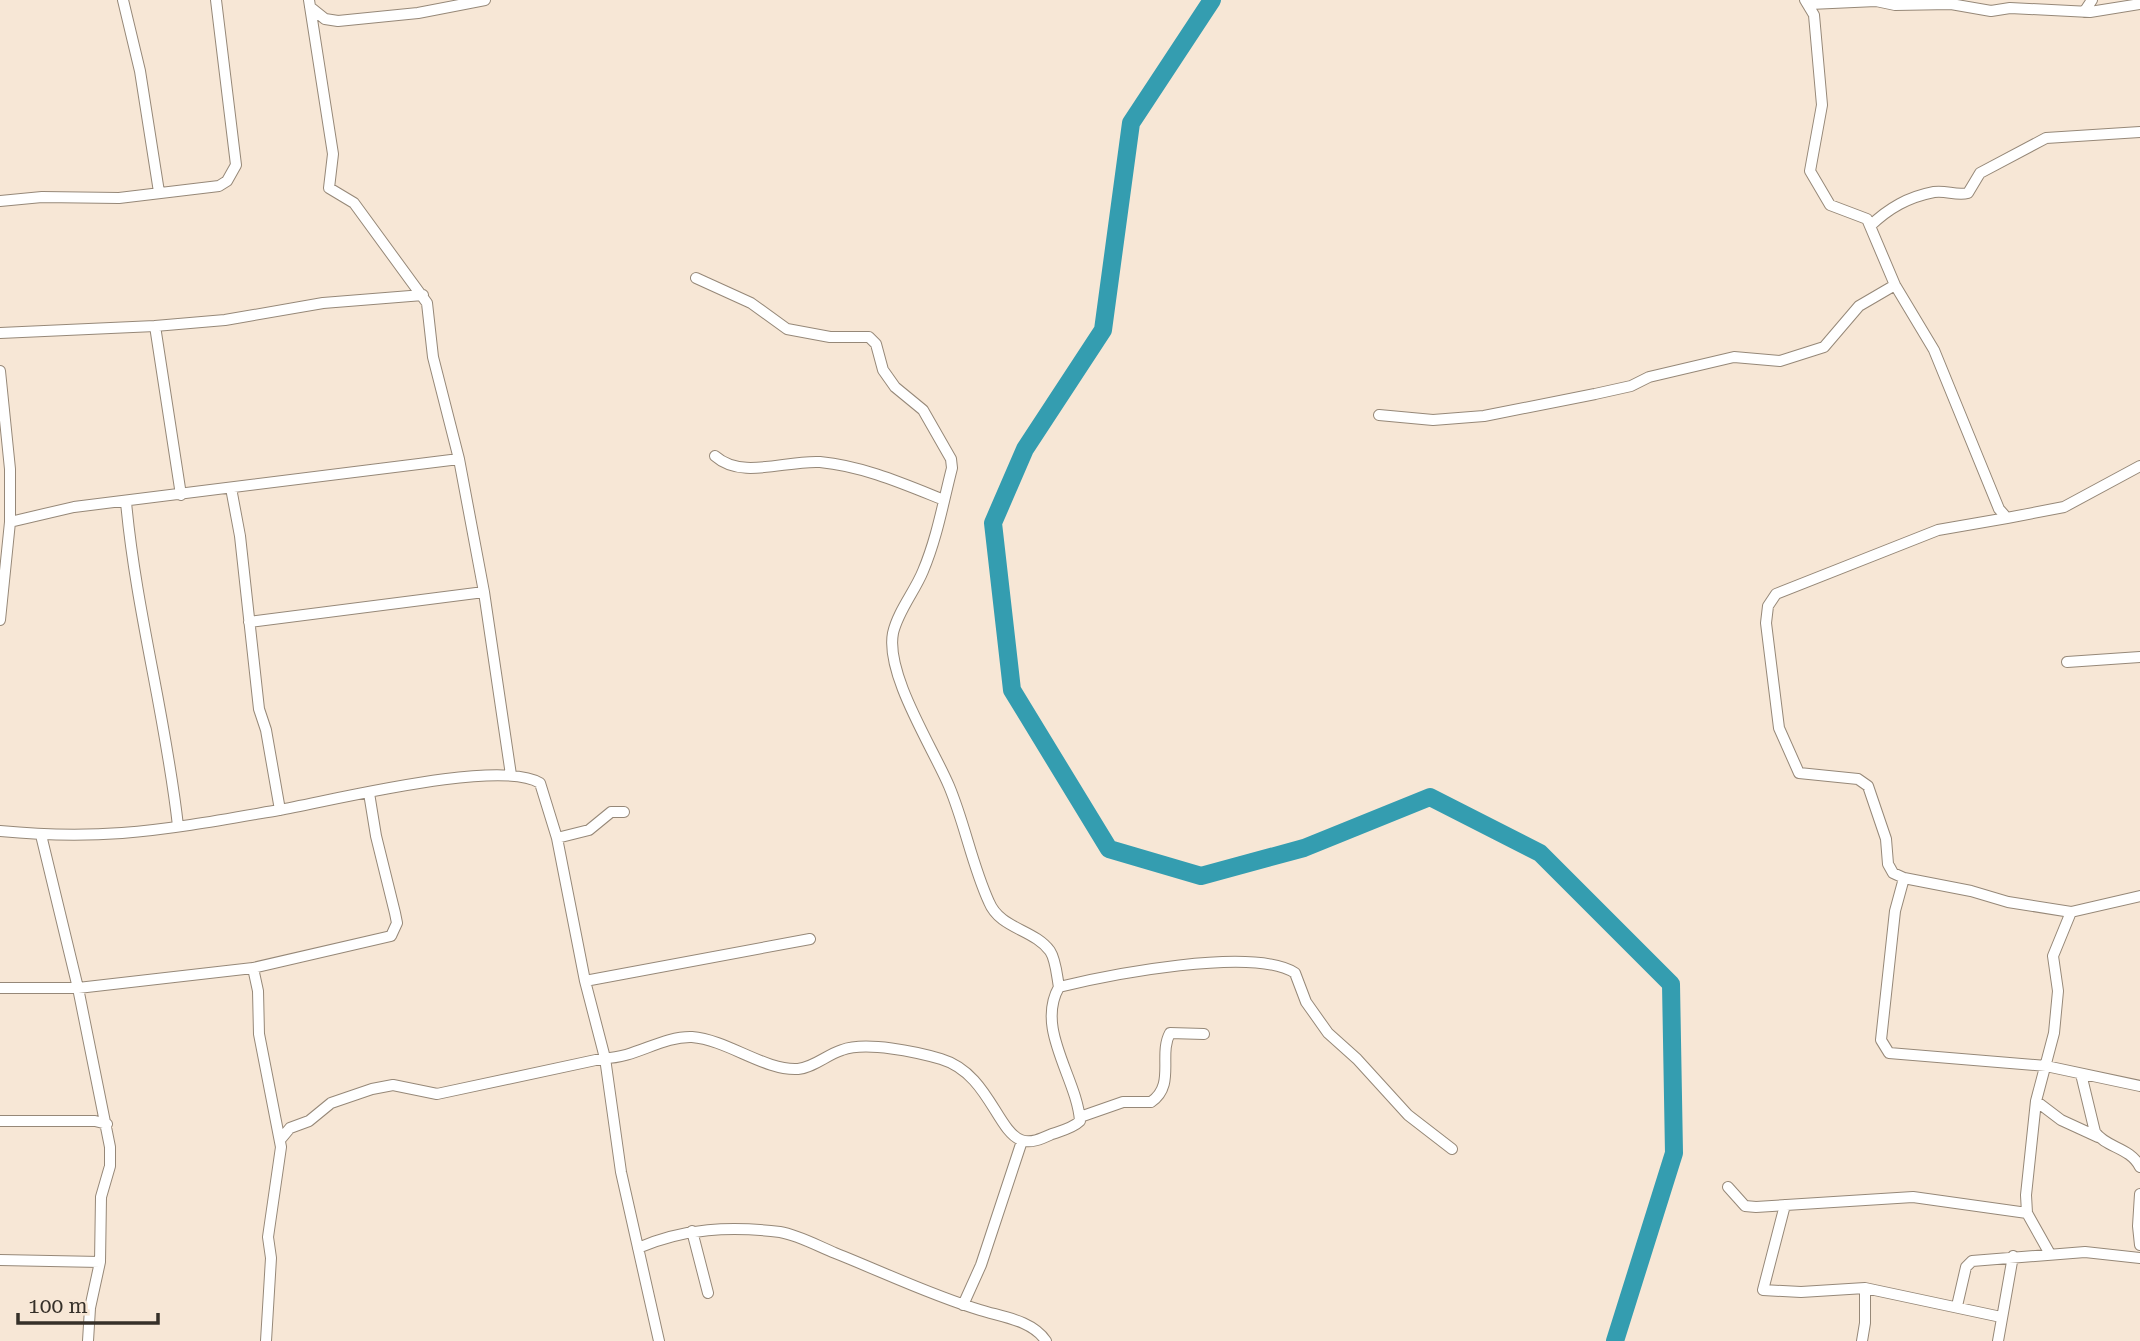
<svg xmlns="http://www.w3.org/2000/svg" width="2140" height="1341" font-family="'Roboto Serif',serif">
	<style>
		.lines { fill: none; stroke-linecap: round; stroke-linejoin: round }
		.river { stroke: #349db0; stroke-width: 18 }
		.minor-casing { stroke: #968878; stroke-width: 12 }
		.minor { stroke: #fff; stroke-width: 10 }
	</style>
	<rect width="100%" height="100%" fill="#f7e7d6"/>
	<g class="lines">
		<path class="river" d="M1212 0 1131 123 1103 330 1025 449 993 523 1012 690 1109 849 1201 876 1304 848 1430 797 1540 853 1671 984 1674 1153 1615 1341"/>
		<defs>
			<path id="minor" d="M123 0 140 71 159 192
				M309 0 333 154 329 188 354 203 427 303 433 357 459 459 484 592 511 775
				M1805 0 1814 15 1822 105 1810 171 1830 205 1867 219 1895 285 1934 350 1999 509 2007 518 2064 507 2140 466
				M1810 4 1876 1 1895 5 1951 4 1991 11 2010 8 2090 12 2140 4
				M310 7 325 19 338 21 418 13 485 0
				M2084 12 2092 0
				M0 201 42 197 119 198 219 186 227 181 236 165 216 0
				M1870 226C1889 208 1908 197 1934 192 1946 190 1956 196 1968 193L1980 173 2046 138 2140 132
				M696 278 751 303 787 329 830 337H869L876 344 883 370 895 387 923 410 951 459 952 468C943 503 937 538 923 571 915 591 898 611 893 633 885 674 933 748 949 786 965 824 972 865 989 902 1000 929 1034 929 1050 951 1056 960 1057 977 1059 987
				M155 326 225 320 323 303 423 295
				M0 333 155 326 181 495
				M0 371 10 469V522L0 620
				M1379 415 1433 420 1484 416 1595 394 1631 386 1649 377 1734 357 1780 361 1824 347 1859 306 1895 285
				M715 456C742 480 785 460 820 462 863 466 904 484 944 500
				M231 488 240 536 259 709 266 730 280 810
				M126 502C136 611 166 717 178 826
				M2007 518 1938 530 1776 594 1768 606 1766 623 1779 728 1799 773 1858 779 1868 786 1886 839 1888 864 1893 873 1904 878 1971 891 2008 902 2071 912 2140 896
				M10 522 74 507 459 459
				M249 622 484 592
				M2067 662 2140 657
				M0 831C41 835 81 836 122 833 174 829 227 819 279 810 331 801 500 758 540 783L557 838 585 981 605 1058 621 1172 659 1341
				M41 835 78 988 110 1147V1166L101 1197 100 1262 90 1308 88 1341
				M557 838 589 830 611 812H624
				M1904 878 1895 911 1881 1040 1889 1053 2046 1066 2140 1086
				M253 968 258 991 259 1034 281 1147 268 1237 271 1258 266 1341
				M585 981 810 939
				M0 988H78L253 968 391 936 397 923 395 913 376 836 369 793
				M2081 1074 2095 1132C2106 1148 2130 1147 2140 1167
				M2036 1101 2061 1120 2098 1137
				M1080 1117 1123 1102H1151C1176 1085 1158 1055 1170 1033L1204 1034
				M0 1121H95L107 1124
				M280 1140 290 1128 309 1121 331 1103 372 1089 393 1085 437 1094 605 1058C635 1058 662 1036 692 1037 728 1040 765 1071 798 1069 815 1067 826 1055 842 1050 866 1041 917 1052 941 1059 988 1073 997 1131 1021 1140 1031 1144 1043 1138 1052 1134 1061 1131 1073 1128 1080 1121 1077 1078 1035 1029 1059 987 1108 975 1253 946 1295 973L1306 1002 1328 1033 1357 1059 1408 1115 1452 1149
				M1728 1187 1745 1206 1756 1207 1913 1197 2027 1213
				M2140 1194 2138 1226 2140 1245
				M1785 1205 1763 1290 1801 1292 1865 1288 2001 1317
				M692 1231 708 1293
				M638 1248C684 1228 731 1226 780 1232 798 1235 818 1246 835 1253 883 1272 930 1295 980 1310 1002 1317 1032 1320 1046 1341
				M2050 1254 2027 1213 2026 1195 2036 1101 2054 1033 2058 991 2053 956 2071 912
				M0 1260 100 1262
				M963 1305 981 1265 1022 1141
				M1957 1306 1966 1267 1972 1261 2085 1252 2140 1258
				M1862 1341 1865 1323V1288
				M1998 1341 2013 1256"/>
		</defs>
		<use href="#minor" class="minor-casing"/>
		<use href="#minor" class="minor"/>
	</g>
	<path d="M18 1313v10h140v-10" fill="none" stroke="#363029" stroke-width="3.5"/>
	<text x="28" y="1313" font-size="21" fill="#363029" stroke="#f7e7d6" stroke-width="5" paint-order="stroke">100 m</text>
</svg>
